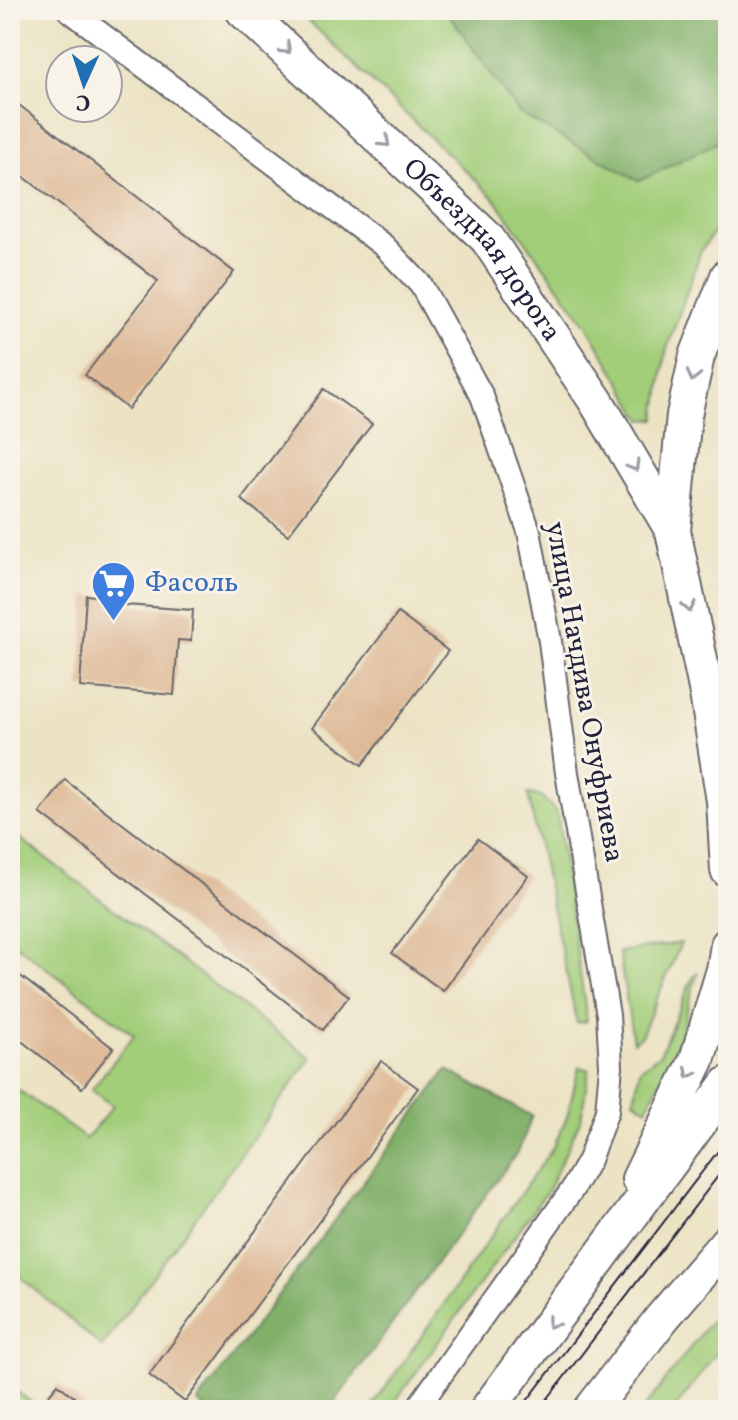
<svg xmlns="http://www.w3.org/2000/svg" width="738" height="1420" font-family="Vollkorn,serif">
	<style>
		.green { fill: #a2cd79; stroke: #62785a; stroke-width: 2 }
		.forest { fill: #81b069; stroke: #526952; stroke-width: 2 }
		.building { fill: #deba98 }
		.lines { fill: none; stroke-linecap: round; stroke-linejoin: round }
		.minor-casing { stroke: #69666b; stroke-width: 26 }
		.primary-casing { stroke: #69666b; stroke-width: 38 }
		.minor { stroke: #fff; stroke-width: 22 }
		.primary { stroke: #fff; stroke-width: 34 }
		.tram { stroke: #22223b; stroke-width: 2 }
		.oneway { stroke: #9c9ca7 }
		.labels { text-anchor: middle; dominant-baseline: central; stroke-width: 6; stroke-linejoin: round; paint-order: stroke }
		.street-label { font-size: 28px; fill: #22223b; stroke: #f7f3e8 }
		.shop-label { font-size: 28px; fill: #366cbe; stroke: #f7f3e8; text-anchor: start }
	</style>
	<rect width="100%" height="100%" fill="#f7f3e8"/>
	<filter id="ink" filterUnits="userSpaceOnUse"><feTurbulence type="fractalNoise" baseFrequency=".0125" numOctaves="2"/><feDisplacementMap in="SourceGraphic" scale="16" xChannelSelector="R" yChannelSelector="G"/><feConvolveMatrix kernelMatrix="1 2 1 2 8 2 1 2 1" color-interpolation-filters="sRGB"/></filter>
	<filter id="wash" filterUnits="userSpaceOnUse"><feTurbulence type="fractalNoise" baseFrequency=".006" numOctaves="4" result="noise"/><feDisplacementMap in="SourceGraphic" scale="32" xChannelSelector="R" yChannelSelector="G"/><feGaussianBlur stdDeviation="1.8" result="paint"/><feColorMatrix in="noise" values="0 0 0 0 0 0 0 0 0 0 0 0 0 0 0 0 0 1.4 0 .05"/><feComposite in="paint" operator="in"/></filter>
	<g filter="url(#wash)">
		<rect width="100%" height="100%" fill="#ece3c4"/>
		<path class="green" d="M297 10H446L519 113 638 180 728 137V211L701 251 666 352 656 419 643 420 586 324 494 198Z
			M728 434V610L723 596Z
			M528 794 541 796 557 813 587 1021 577 1023Z
			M10 831 311 1058 102 1347 10 1268V1084L86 1139 113 1106 91 1090 134 1035 10 940Z
			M681 943 641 1036 633 1042 619 952Z
			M697 974 678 1042 647 1109 634 1100 640 1069 660 1054 693 977Z
			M579 1067 589 1070 581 1119 548 1190 389 1410H370L554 1146 567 1117Z
			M728 1304V1337L674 1410H643L712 1319Z
			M10 1386 41 1410H10Z"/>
		<path class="forest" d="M446 10H728V137L639 181 519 113Z
			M447 1070 532 1116 519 1150 329 1410H207L198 1402Z"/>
		<g id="blocks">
			<path class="building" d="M10 98 234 272 128 409 85 375 158 281 10 166Z
				M324 389 372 424 288 535 241 499Z
				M86 595 112 598V604L193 610 191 641 178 640 174 695 80 687Z
				M398 613 448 651 362 765 312 728Z
				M65 780 349 996 323 1030 40 813Z
				M478 839 528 876 443 991 392 953Z
				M10 968 113 1048 82 1088 10 1032Z
				M381 1061 418 1088 185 1402 149 1375Z
				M58 1384 90 1410H36Z"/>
		</g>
	</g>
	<g filter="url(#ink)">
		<use href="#blocks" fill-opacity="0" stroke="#69666b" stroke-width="2"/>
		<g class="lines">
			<defs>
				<path id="minor" d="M69 10 384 246 421 285 482 396 529 531 550 641 567 773 608 1015 611 1066 607 1111 589 1160 572 1190 416 1410"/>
				<g id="primary">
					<path id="s1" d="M243 10 487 238 596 401 673 531"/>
					<path d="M728 276 697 356 684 415 673 531 707 693 724 801 728 870"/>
					<path d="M639 1179 697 1060 724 970 728 945"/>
					<path d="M487 1410 728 1084"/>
					<path d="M591 1410 662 1318 728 1241"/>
				</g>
			</defs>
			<use href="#minor" class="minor-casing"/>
			<use href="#primary" class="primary-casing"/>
			<use href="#minor" class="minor"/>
			<use href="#primary" class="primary"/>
			<path class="tram" d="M520 1410 728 1138
				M539 1410 728 1163"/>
		</g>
		<defs><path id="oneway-chevron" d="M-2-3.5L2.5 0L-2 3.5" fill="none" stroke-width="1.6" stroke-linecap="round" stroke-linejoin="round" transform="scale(2)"/></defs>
		<g class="oneway">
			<use href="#oneway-chevron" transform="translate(286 49) rotate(43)"/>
			<use href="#oneway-chevron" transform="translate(385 142) rotate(43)"/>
			<use href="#oneway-chevron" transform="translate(693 376) rotate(103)"/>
			<use href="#oneway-chevron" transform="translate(634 466) rotate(59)"/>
			<use href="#oneway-chevron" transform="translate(689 607) rotate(78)"/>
			<use href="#oneway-chevron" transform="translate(690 1073) rotate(116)"/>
			<use href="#oneway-chevron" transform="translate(552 1323) rotate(127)"/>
		</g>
	</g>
	<defs>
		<symbol id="supermarket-pin" viewBox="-11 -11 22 30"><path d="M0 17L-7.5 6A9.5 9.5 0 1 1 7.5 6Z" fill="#3f7fe0" stroke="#f7f3e8"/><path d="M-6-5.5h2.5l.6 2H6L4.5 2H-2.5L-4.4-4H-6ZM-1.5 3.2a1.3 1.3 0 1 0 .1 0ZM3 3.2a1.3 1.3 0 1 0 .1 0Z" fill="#fff"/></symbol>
	</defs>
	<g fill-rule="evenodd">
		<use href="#supermarket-pin" x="88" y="558" width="51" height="69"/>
	</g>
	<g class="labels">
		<g class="street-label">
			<text stroke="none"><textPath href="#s1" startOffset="340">Объездная дорога</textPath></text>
			<text transform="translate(584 692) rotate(80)">улица Начдива Онуфриева</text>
		</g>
		<g class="shop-label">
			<text x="145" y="583">Фасоль</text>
		</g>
	</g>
	<rect width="738" height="1420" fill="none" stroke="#f7f3e8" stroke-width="40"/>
	<g transform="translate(84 84) rotate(183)"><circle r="38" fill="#f7f3e8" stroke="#a29fa3" stroke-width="2"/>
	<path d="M0-6L14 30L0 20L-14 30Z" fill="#1f6fb2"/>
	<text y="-12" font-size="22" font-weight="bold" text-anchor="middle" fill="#22223b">С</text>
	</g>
</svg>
